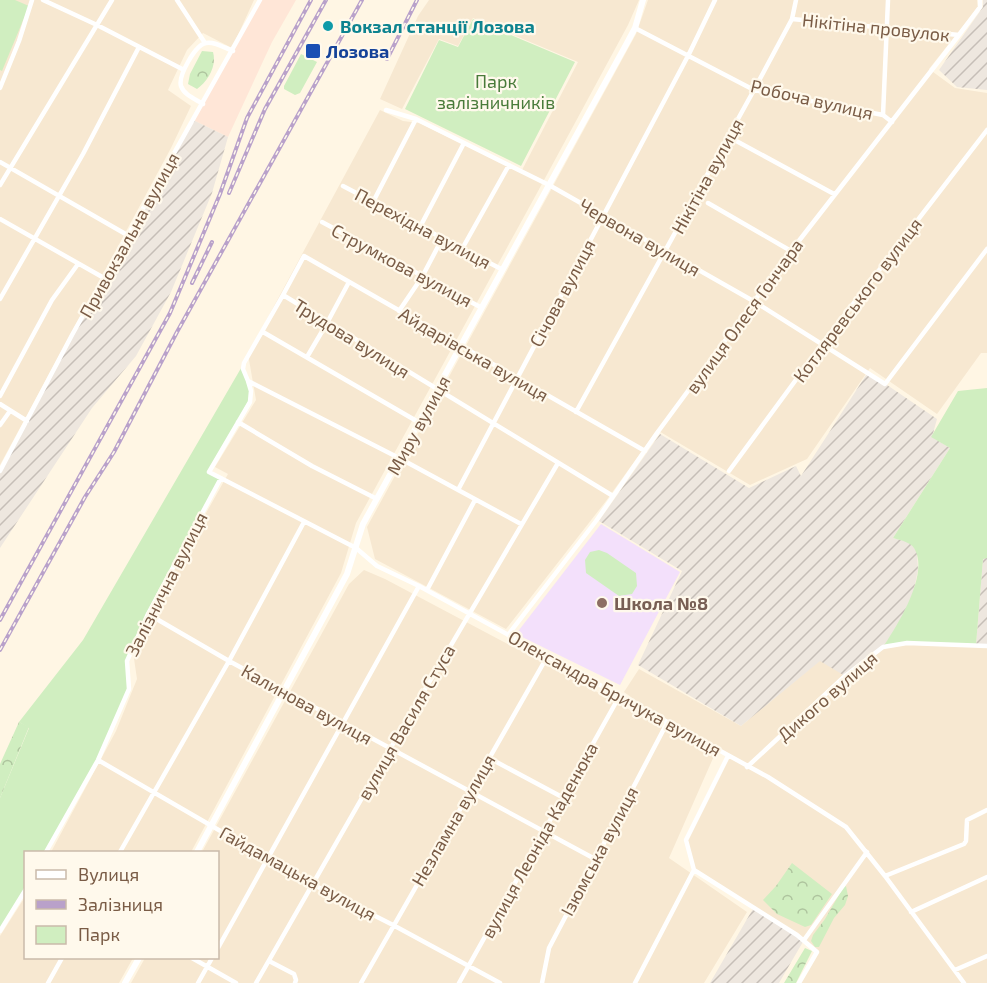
<svg xmlns="http://www.w3.org/2000/svg" width="987" height="983" font-family="'Exo 2',sans-serif">
	<style>
		.residential { fill: #f7e8d1 }
		.commercial { fill: #ffe6d7 }
		.industrial { fill: url(#industrial-furrows) }
		.education { fill: #f3e0fb }
		.green { fill: #d0eec0 }
		.forest { fill: url(#forest-crowns) }
		.lines { fill: none; stroke-linecap: round; stroke-linejoin: round }
		.minor { stroke: #fff; stroke-width: 4.5 }
		.secondary { stroke: #fff; stroke-width: 6 }
		.rail-casing { stroke: #b9a1ca; stroke-width: 4 }
		.rail { stroke: #fff9ec; stroke-width: 1.5; stroke-dasharray: 4.5; stroke-linecap: butt }
		.culture-dot { fill: #0f9aa8; stroke: #fff9ec; stroke-width: 2 }
		.transit-dot { fill: #1a4fb4; stroke: #fff9ec; stroke-width: 2 }
		.education-dot { fill: #8d6e63; stroke: #fff9ec; stroke-width: 2 }
		.labels { text-anchor: middle; dominant-baseline: central; stroke-width: 4.5; stroke-linejoin: round; paint-order: stroke }
		.culture-label { font-size: 18px; font-weight: bold; fill: #0d838f; stroke: #fff9ec; text-anchor: start }
		.street-label { font-size: 18px; fill: #7a5c46; stroke: #fff9ec }
		.transit-label { font-size: 18px; font-weight: bold; fill: #164399; stroke: #fff9ec; text-anchor: start }
		.park-label { font-size: 18px; fill: #497b3a; stroke: #fff9ec }
		.education-label { font-size: 18px; font-weight: bold; fill: #785e54; stroke: #fff9ec; text-anchor: start }
	</style>
	<defs>
		<pattern id="industrial-furrows" width="10" height="10" patternUnits="userSpaceOnUse" patternTransform="scale(1.5)"><rect width="10" height="10" fill="#eee7df"/><path d="M-1 1l2-2M0 10L10 0M9 11l2-2" fill="none" stroke="#c6beb7"/></pattern>
		<pattern id="forest-crowns" width="20" height="18" patternUnits="userSpaceOnUse" patternTransform="scale(1.5)"><rect width="20" height="18" fill="#d0eec0"/><path d="M2 6a3 3 0 1 1 6 0M12 15a3 3 0 1 1 6 0" fill="none" stroke="#aec49e"/></pattern>
	</defs>
	<rect width="100%" height="100%" fill="#fff6e4"/>
	<path class="residential" d="M0 0H254L232 48 203 33 187 50 168 90 191 106 171 148 0 465Z
		M429 0H639L628 25 537 193 356 523 341 573 191 852H51L116 731 137 679 132 645 228 474 215 467 256 400 248 354 380 110 403 121 419 123 521 172 578 62 473 18 458 46 439 39 402 109 380 99 418 16Z
		M648 0H977L978 7 929 69 955 88 987 93V353H981L937 414 870 368 807 459 750 485 657 430 606 501 506 629 375 559 367 527 636 34Z
		M364 570 385 579 555 669 714 756 669 858 747 912 704 983H131L145 958H218V852H202L349 584Z
		M907 643 987 646V983H799L816 953 804 940 694 870 686 840 728 756 667 723 624 692 639 669 741 726 820 660Z
		M25 897 26 958H133L119 983H0V936Z"/>
	<path class="commercial" d="M260 0H296L272 42 228 137 193 120Z"/>
	<path class="industrial" d="M983 0H987V90L957 87 939 70 983 7Z
		M193 120 228 137 212 193 171 292 136 356 92 408 0 548V471L72 335Z
		M868 372 937 419 932 437 950 448 893 538 909 542 917 551 918 570 913 594 897 627 883 647 845 676 820 661 741 726 638 665 682 571 599 521 660 434 749 488 796 466 801 476Z
		M983 558H987V646L976 645Z
		M754 907 804 940 779 983H710Z"/>
	<path class="education" d="M601 524 680 572 620 685 516 634Z"/>
	<path class="green" d="M0 0H15L29 6 2 71 0 70Z
		M473 19 575 62 521 166 405 109 439 40 458 47Z
		M301 54 317 62 300 93 295 95 284 89V86Z
		M244 363 243 369 251 396 209 472 221 478 148 614 127 661 129 689 98 760 46 852H26L25 889 0 931V798L29 728 19 722 83 640Z
		M987 388V558L983 559 976 645 907 643 883 647C897 626 927 578 916 552 913 542 902 541 893 538L950 448 931 437 958 391Z
		M599 550 607 553 636 573 637 586 632 594 619 596 586 573 585 560 590 552Z"/>
	<path class="forest" d="M202 51 213 52C217 66 208 81 197 89L188 84 190 74Z
		M19 722 29 727 0 798V764Z
		M792 863 832 894 811 925 805 927 777 914 763 900 776 886Z
		M846 886 848 896 845 905 834 918 819 947H815L811 941 813 935 825 919 843 888Z
		M805 948 812 951 796 983H784Z"/>
	<g class="lines">
		<path class="minor" d="M43 0 97 25 184 70
			M177 0 205 43
			M792 19 959 35
			M635 28 754 90 883 115 892 122
			M0 88 19 41 32 0
			M203 104C195 99 184 95 181 86 178 76 195 45 206 43 214 41 225 48 233 51
			M386 110 416 119 549 185 755 302 885 384 987 249
			M883 115 888 0
			M729 137 834 194
			M0 162 129 236
			M0 185 112 0
			M343 186 503 270
			M373 202 416 119
			M708 203 791 251
			M0 219 104 278
			M322 222 482 308
			M420 227 464 143
			M462 249 509 165
			M283 295 244 363 243 369 248 381 399 458 521 524
			M0 299 83 154 139 47
			M399 311 422 277 442 239
			M263 332 420 423
			M307 357 327 323 349 282
			M248 381 251 391 250 402 209 472 356 548 377 566 419 586 768 777 846 827 885 876 964 983
			M0 396 52 300 78 264
			M0 404 27 421
			M576 412 754 90 792 19 796 0
			M238 422 312 466 377 499
			M0 425 10 411
			M0 471 72 335 260 0
			M729 471 823 343 987 130
			M458 490 689 54 715 0
			M613 496 283 295 304 256 645 451
			M427 590 475 500
			M148 614 229 661 595 859
			M508 635 596 521 657 433 791 251 959 35 980 7V0
			M489 758 562 797
			M98 760 312 884 393 925 500 983
			M747 767 845 676 883 647 907 643 987 646
			M46 852 98 760 129 689 127 661 148 614 221 478
			M120 852 229 661 304 522
			M694 870 797 935 817 952 799 983
			M885 876 964 844 966 841 967 820 987 810
			M911 912 987 877
			M0 931 26 889
			M804 940 867 852
			M218 948 419 586
			M192 958 236 983
			M269 961 294 974 296 980 295 983
			M955 970 987 956
			M48 983 62 958
			M198 983 212 958
			M256 983 390 749 558 463
			M361 983 547 657
			M459 983 619 697
			M542 983 549 948 667 723
			M635 983 694 870 686 840 728 756"/>
		<path class="secondary" d="M197 852 347 574 363 524 627 43 635 28 643 0
			M125 983 139 958"/>
		<defs>
			<path id="rail" d="M387 59 417 0
				M229 193 265 109 326 0
				M192 283 212 242
				M0 620 170 313 220 194 247 118 311 0
				M0 650 85 497 114 452 177 332 362 0"/>
		</defs>
		<use href="#rail" class="rail-casing"/>
		<use href="#rail" class="rail"/>
	</g>
	<circle class="culture-dot" cx="328" cy="26" r="6"/>
	<rect class="transit-dot" x="305" y="43" width="16" height="16" rx="3"/>
	<circle class="education-dot" cx="602" cy="603" r="6"/>
	<g class="labels">
		<g class="culture-label">
			<text x="340" y="26">Вокзал станції Лозова</text>
		</g>
		<g class="street-label">
			<text transform="translate(876 27) rotate(6)">Нікітіна провулок</text>
			<text transform="translate(812 99) rotate(13)">Робоча вулиця</text>
			<text transform="translate(707 176) rotate(-61)">Нікітіна вулиця</text>
			<text transform="translate(423 228) rotate(28)">Перехідна вулиця</text>
			<text transform="translate(129 235) rotate(-61)">Привокзальна вулиця</text>
			<text transform="translate(640 237) rotate(30)">Червона вулиця</text>
			<text transform="translate(402 265) rotate(28)">Струмкова вулиця</text>
			<text transform="translate(562 293) rotate(-62)">Січова вулиця</text>
			<text transform="translate(857 300) rotate(-53)">Котляревського вулиця</text>
			<text transform="translate(744 316) rotate(-54)">вулиця Олеся Гончара</text>
			<text transform="translate(352 338) rotate(32)">Трудова вулиця</text>
			<text transform="translate(474 354) rotate(30)">Айдарівська вулиця</text>
			<text transform="translate(418 425) rotate(-61)">Миру вулиця</text>
			<text transform="translate(166 584) rotate(-63)">Залізнична вулиця</text>
			<text transform="translate(615 693) rotate(29)">Олександра Бричука вулиця</text>
			<text transform="translate(827 696) rotate(-41)">Дикого вулиця</text>
			<text transform="translate(307 704) rotate(29)">Калинова вулиця</text>
			<text transform="translate(406 722) rotate(-60)">вулиця Василя Стуса</text>
			<text transform="translate(453 820) rotate(-60)">Незламна вулиця</text>
			<text transform="translate(539 840) rotate(-61)">вулиця Леоніда Каденюка</text>
			<text transform="translate(599 851) rotate(-62)">Ізюмська вулиця</text>
			<text transform="translate(298 873) rotate(29)">Гайдамацька вулиця</text>
		</g>
		<g class="transit-label">
			<text x="326" y="51">Лозова</text>
		</g>
		<g class="park-label">
			<text x="496" y="81">Парк<tspan x="496" dy="21">залізничників</tspan></text>
		</g>
		<g class="education-label">
			<text x="614" y="603">Школа №8</text>
		</g>
	</g>
	<rect x="24" y="851" width="195" height="108" fill="#fff9ec" stroke="#cabaaa" stroke-width="1.5"/>
	<rect x="36" y="870" width="30" height="9" fill="#ffffff" stroke="#cabaaa" stroke-width="1.5"/>
	<text x="78" y="881" font-size="18" fill="#7a5c46">Вулиця</text>
	<rect x="36" y="900" width="30" height="9" fill="#b9a1ca" stroke="#cabaaa" stroke-width="1.5"/>
	<text x="78" y="911" font-size="18" fill="#7a5c46">Залізниця</text>
	<rect x="36" y="926" width="30" height="18" fill="#d0eec0" stroke="#cabaaa" stroke-width="1.5"/>
	<text x="78" y="941" font-size="18" fill="#7a5c46">Парк</text>
</svg>
